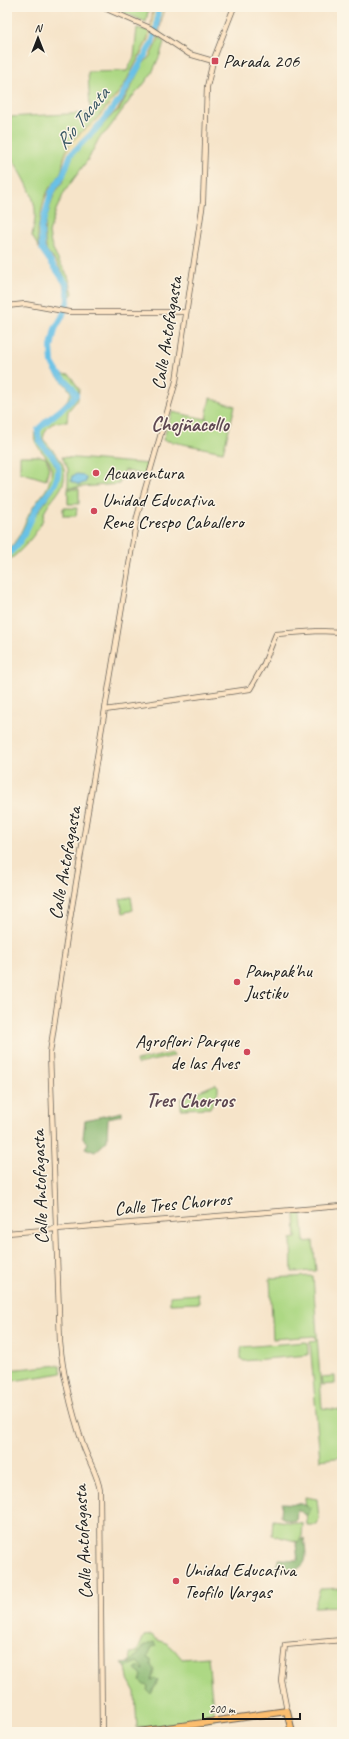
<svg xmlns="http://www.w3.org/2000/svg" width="349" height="1739" font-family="Caveat,sans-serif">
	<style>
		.green { fill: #add884; stroke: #647a50 }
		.forest { fill: #8ab872; stroke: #536a47 }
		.sand { fill: #eeda9e; stroke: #857b5d }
		.water { fill: #69c1e6; stroke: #426e81 }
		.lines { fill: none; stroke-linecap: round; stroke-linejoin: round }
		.river { stroke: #69c1e6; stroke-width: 6 }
		.secondary-casing { stroke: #686259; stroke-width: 6 }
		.highway-casing { stroke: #686259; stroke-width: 8 }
		.secondary { stroke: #fde5c5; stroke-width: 4.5 }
		.highway { stroke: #fbbd6e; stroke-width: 6 }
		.poi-dot { fill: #d1495b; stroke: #fcf5e5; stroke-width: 1.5 }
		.labels { text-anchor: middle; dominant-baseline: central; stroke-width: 3; stroke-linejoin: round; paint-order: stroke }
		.poi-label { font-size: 19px; fill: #1c1c1c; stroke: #fcf5e5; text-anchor: start }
		.street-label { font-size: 19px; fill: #1c1c1c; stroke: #fcf5e5 }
		.water-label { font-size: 20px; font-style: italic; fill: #375663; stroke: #fcf5e5 }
		.neighbourhood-label { font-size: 20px; font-weight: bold; fill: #5e4852; stroke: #fcf5e5 }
	</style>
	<rect width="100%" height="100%" fill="#fcf5e5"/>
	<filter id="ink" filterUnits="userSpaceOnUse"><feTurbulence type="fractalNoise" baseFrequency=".025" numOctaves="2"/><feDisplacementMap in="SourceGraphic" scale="8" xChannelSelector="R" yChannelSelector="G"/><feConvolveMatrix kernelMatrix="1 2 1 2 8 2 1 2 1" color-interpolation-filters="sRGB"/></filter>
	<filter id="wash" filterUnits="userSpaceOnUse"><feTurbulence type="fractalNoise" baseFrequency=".012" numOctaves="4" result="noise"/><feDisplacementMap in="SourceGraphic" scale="16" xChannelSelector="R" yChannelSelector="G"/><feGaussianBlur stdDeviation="0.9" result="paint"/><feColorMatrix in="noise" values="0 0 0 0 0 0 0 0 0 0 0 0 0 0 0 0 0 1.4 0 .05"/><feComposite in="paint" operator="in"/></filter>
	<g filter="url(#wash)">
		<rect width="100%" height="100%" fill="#f6e4c9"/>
		<path class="green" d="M111 7H149L146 22Z
			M137 28 150 31 147 41 124 86 94 122 76 137 64 158 62 170 58 178 49 189 38 239 39 248 32 236C33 228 36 219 35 211 35 195 19 168 10 156H7V117L89 113 90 109 88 72 127 71 134 57Z
			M159 36 164 42 160 55 152 73 140 89 132 97 107 131 99 138 89 158 65 191 56 210 49 233 51 244 56 256 68 276 73 293 70 297V287L63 274 46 250 44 232 46 219 54 194 63 181 73 155 114 113 119 110 142 65 150 56Z
			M51 364C57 373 65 380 71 388 81 402 45 420 38 429 32 446 51 451 55 466 59 482 44 495 36 507 26 523 23 541 7 553V550C22 539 24 520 34 506 38 499 45 493 48 486 50 480 52 473 51 468 50 455 31 446 35 433 38 419 65 410 71 393 66 382 54 377 51 364Z
			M61 374 70 375 79 389 78 399 68 411 67 422C54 421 46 424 43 439 50 448 62 458 64 469 68 489 51 497 44 513 44 514 43 518 43 519 39 531 19 555 7 561V557L21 543 33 519 54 490 58 480 61 468 53 455 41 442 39 433 42 428 69 406 77 394 73 386Z
			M210 398 235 406 223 452 163 440 172 412 206 419Z
			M20 456H40L46 458 49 466 46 480 20 472Z
			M62 457 149 464 145 476 125 470 119 484 68 488V469Z
			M68 489H79V504H68Z
			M63 508H77L76 516H63Z
			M131 897 133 910 123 913 120 899Z
			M173 1053 174 1056 137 1064 136 1061Z
			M216 1084 218 1086V1092L210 1108 181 1109V1099Z
			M302 1212 304 1242 313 1241 316 1271 292 1272 291 1239 296 1238 295 1213Z
			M313 1276 322 1408 340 1410 342 1457 320 1460 310 1342 316 1341 315 1336 273 1339 270 1278Z
			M198 1294 199 1303 170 1304V1296Z
			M306 1342 308 1343V1355L244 1361 241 1359V1350L242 1347Z
			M60 1365 62 1373 7 1382V1370Z
			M335 1376V1384L322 1385 321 1377Z
			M305 1497 317 1499 319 1518 317 1525H307Z
			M273 1520 303 1524 302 1536 299 1542 272 1535Z
			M342 1588V1606L314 1607 320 1589Z
			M152 1635C157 1641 160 1641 166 1643 173 1647 177 1653 182 1659L208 1657 214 1719 137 1728 135 1692 128 1679 126 1667 122 1663 131 1662 130 1653 137 1652 144 1636Z"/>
		<path class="forest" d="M122 1112V1115L108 1118 107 1141 95 1152 85 1148 88 1143 83 1138 85 1120Z
			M282 1503 302 1504 311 1508 309 1514 306 1515 297 1509 296 1521 288 1520 281 1517Z
			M304 1538C305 1544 307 1555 305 1561 300 1573 283 1572 273 1570L279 1559 298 1560 296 1543Z
			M154 1642 156 1646 152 1647 147 1658 151 1660V1665L154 1670 151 1681 155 1678 158 1681 151 1694 147 1690 148 1686 144 1685 140 1681 142 1675 135 1670 138 1667 144 1670 143 1667 138 1662 126 1667 122 1663 132 1662 144 1646Z"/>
		<path class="sand" d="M153 7H164L158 40 150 56 142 65 118 110 114 113 73 155 63 181 54 194 46 219 44 232 46 250 57 263 70 287V297L67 310 64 309 67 298 65 288 59 276 43 255 39 248 38 239V229L44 200 49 189 58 178 62 170 64 158 68 147 76 137 94 122 124 86 147 41 151 26Z"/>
		<path class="water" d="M77 474 83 475 86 478V482L79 485 71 481 72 476Z"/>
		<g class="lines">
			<path class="river" d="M7 555C23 543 27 526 36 509 44 496 61 484 58 466 55 451 37 449 38 430 49 417 64 410 76 395L72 387 58 373 52 363 51 347 55 329 62 317 68 301 67 285 42 249 41 229 51 193 63 175 71 154 94 131 119 101 152 43 157 26 158 7"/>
		</g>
	</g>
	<g filter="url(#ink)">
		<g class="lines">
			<defs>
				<path id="secondary" d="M102 7 150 28 189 54 213 61
					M7 306 25 304 69 312H186
					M105 710 250 689 263 666 276 634 319 631 342 632
					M7 1233 342 1206
					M287 1711 281 1680 285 1645 342 1640
					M102 1732 100 1491C98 1475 88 1460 83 1445 72 1412 63 1377 60 1342L50 1053 67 937 137 517 176 381 203 202 207 87 213 61 234 7"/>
				<path id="highway" d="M139 1732 287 1711 292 1732"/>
			</defs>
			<use href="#secondary" class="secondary-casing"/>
			<use href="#highway" class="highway-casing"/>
			<use href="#secondary" class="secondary"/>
			<use href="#highway" class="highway"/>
		</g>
	</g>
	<g class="poi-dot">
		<rect x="211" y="57" width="8" height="8" rx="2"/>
		<circle cx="96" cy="473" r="4"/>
		<circle cx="94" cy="511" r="4"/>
		<circle cx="237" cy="982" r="4"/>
		<circle cx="247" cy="1052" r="4"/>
		<circle cx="176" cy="1581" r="4"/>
	</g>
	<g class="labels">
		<g class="poi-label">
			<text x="223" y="61">Parada 206</text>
			<text x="104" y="473">Acuaventura</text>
			<text x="102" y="500">Unidad Educativa<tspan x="102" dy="22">Rene Crespo Caballero</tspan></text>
			<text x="245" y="971">Pampak'hu<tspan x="245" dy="22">Justiku</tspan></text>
			<text x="239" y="1041" text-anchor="end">Agroflori Parque<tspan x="239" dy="22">de las Aves</tspan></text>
			<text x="184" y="1570">Unidad Educativa<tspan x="184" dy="22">Teofilo Vargas</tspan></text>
		</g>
		<g class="street-label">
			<text transform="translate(167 333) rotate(-81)">Calle Antofagasta</text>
			<text transform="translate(65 863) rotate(-80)">Calle Antofagasta</text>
			<text transform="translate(40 1187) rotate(-92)">Calle Antofagasta</text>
			<text transform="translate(173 1204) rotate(-5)">Calle Tres Chorros</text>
			<text transform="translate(83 1542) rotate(-93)">Calle Antofagasta</text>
		</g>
		<g class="water-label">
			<text transform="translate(82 118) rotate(-51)">Río Tacata</text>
		</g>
		<g class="neighbourhood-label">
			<text x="190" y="424">Chojñacollo</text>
			<text x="190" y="1100">Tres Chorros</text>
		</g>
	</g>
	<rect width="349" height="1739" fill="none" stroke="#fcf5e5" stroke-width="24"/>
	<g transform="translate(38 38)" stroke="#fcf5e5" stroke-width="3" paint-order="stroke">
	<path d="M0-3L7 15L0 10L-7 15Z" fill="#1c1c1c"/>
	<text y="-6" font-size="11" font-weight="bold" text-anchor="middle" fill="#1c1c1c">N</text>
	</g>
	<path d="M203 1713v6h97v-6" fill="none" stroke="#1c1c1c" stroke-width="2"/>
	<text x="209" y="1713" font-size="12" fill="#1c1c1c" stroke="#fcf5e5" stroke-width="3" paint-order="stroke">200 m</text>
</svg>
